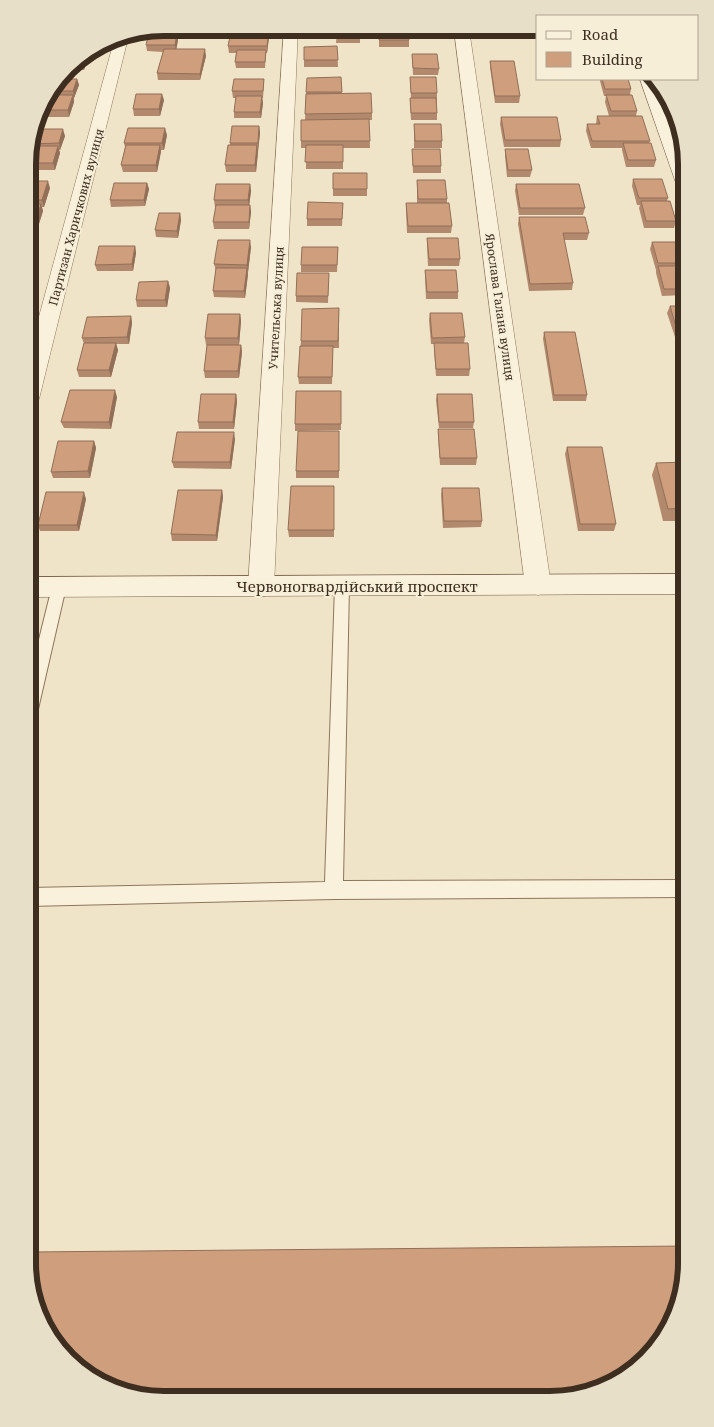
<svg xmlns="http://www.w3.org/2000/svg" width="714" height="1427" font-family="'Noto Serif',serif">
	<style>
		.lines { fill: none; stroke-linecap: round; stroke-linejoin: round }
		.service-casing { stroke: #8d765c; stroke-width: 2 }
		.minor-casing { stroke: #8d765c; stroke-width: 1 }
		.secondary-casing { stroke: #6f573f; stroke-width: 1 }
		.service { fill: #faf1dc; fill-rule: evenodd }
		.minor { fill: #faf1dc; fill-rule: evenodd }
		.secondary { fill: #faf1dc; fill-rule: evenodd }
		.wall { fill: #b2896c }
		.shaded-wall { fill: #916f58 }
		.building { fill: #cf9f7d; stroke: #916f58 }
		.labels { text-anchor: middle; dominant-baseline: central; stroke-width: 4; stroke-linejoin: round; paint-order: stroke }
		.far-street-label { font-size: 12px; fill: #3d2e20; stroke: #f7eed8 }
		.street-label { font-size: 15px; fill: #3d2e20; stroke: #f7eed8 }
		.rim { fill: none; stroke: #3d2e20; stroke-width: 6 }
	</style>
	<rect width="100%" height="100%" fill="#f0e4c8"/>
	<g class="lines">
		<defs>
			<path id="service" d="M342 580 347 582 349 586 343 881 686 880V897L334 899 28 906V888L325 882 335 586 337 582Z
				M59 581 64 583 66 587 36 718 34 723 28 725V684L52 587 54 583Z"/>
			<path id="minor" d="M284 28H298L274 587 270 594 261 597 252 594 248 587Z
				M454 29H469L551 585 547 592 538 595 529 592 525 585Z
				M129 34 39 399 36 404 28 406V357L115 37Z
				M640 79H651L661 94 686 161V191L680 190 677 186Z"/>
			<path id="secondary" d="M686 574V594L28 597V577Z"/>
		</defs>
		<use href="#service" class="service-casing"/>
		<use href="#minor" class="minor-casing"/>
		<use href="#secondary" class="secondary-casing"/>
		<use href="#service" class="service"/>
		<use href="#minor" class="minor"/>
		<use href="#secondary" class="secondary"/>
	</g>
	<path class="wall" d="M337 29H360V43H336Z
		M370 29H389L409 40V47H379V31H370Z
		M269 31V37L267 53H266L265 68H236L235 62 236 53H229L228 46Z
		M178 40 176 49 206 56 200 80H158L157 73 163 52 147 51 146 45Z
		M337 46 338 67H304V47Z
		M412 54 439 69 438 75H413Z
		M89 55 84 70H67L74 62Z
		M490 61 520 96 519 103H495L490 67Z
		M341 77 342 93 372 113V120H369L370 148H343V169H306V148H301V141L305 120 306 92Z
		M410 77 437 93V120H411L410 104V98H411Z
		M61 79H77L79 85 74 98V102L69 117H43L42 110 45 99Z
		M264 79V85L263 98H262L263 103 261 118H234V112L236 98H233L232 91Z
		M600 79H628L631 89 630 95 637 111 636 116 650 141 649 143 656 160 654 167H626L622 150V148H591L586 131 587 124H596L597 116H609L605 102 606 96H604L600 81Z
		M164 100 160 116H134L133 109Z
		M501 117 561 140 560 147H504L500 124Z
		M414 124 442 141V148H414Z
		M259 126 260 133 256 172H226L225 165 230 145V143Z
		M34 129 65 136 60 150H59L60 153 55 170H29V147Z
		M167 135 164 150H161L157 172H123L121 165 125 147 124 143Z
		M412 149 441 166V173H413Z
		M505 149 532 170 530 177H507L505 156Z
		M333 173H367V196H333Z
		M633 179 668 198 667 201 676 221 674 228H644L639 208 640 205H637L632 186Z
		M417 180 447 199V203L452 226 451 233H407L406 210V203H417Z
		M29 181 50 188 44 207H42L43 211 37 230 29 231Z
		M147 183 149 189 145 206 111 207 110 200Z
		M250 184 251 191 249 205H250L251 212 249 229H214L213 222 216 207H215L214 200Z
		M516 184 585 208 583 215H519L515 191Z
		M343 203 342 226H307V219Z
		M180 213 181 220 178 238 156 237 155 230Z
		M519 217 589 233 587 240H564L573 283 572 290 529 291 518 224Z
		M427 238 460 259 459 266H428L427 245Z
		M652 242 686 257V295L662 296 656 273V270L650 249Z
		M135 246 136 253 133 271H97L95 265Z
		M251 247 245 298 214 297 213 291 216 271 214 264Z
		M338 247 337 272H301V265Z
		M425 270 458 292V299H426L425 277Z
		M329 273 328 303 296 302V296Z
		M168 281 170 288 167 307H137L136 300Z
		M670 306H686V372H685L677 346 678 343H677L667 313Z
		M339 308V348H333L332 384H299L298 377 301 341Z
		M430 313 465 337 464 343 470 369 469 376H436L434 350V344H431L429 320Z
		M240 314 241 321 239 345H241L242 352 239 378H205L204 371 207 345H206L205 338Z
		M131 316 132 323 129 344H116L118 350 111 377H79L77 370 84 344 82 338Z
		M544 332 587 395 586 401H553L543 339Z
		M341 391V430L295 431V424Z
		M236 394 237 401 234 429H199L198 422Z
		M437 394 474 422 473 428H439L436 400Z
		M117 397 111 429 64 428 61 422Z
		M438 429 477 458 476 465H440L438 435Z
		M339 431V478H296V471Z
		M235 439 231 469 174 468 172 462Z
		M94 441 96 448 90 478H53L51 472Z
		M567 447 616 524 614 531H578L565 454Z
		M686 462V521H663L652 475 656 463Z
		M334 486V537H289L288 530Z
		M442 488 482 521 481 527 443 528 441 495Z
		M222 490 223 497 217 541H172L171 534Z
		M86 499 79 531H40L38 525Z"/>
	<path class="shaded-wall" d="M269 31V37L267 53V46Z
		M177 34 178 40 176 52 175 45Z
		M205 49 206 56 200 80V74Z
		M89 53V55L84 70 82 64 86 54Z
		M77 79 79 85 74 98 73 91Z
		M162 94 164 100 160 116 159 109Z
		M73 95 74 102 69 117 68 110Z
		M262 96 263 103 261 118 260 112Z
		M259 126 260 133 258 150V143Z
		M165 128 167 135 164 150 162 143Z
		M63 129 65 136 60 150 59 143Z
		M160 145 161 152 157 172 156 165Z
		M257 145 258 152 256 172 255 165Z
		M58 146 60 153 55 170 53 163Z
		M48 181 50 188 44 207 42 200Z
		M147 183 149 189 145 206 144 200Z
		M250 184 251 191 249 207 248 200Z
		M41 204 43 211 37 230 35 224Z
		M250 205 251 212 249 229V222Z
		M180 213 181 220 178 238 177 231Z
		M250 240 251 247 248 272 247 265Z
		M32 241 35 248 29 267V253Z
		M135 246 136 253 133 271 132 264Z
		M247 268 248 275 245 298 244 291Z
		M168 281 170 288 167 307 165 300Z
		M240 314 241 321 239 345 238 338Z
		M131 316 132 323 129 344 127 337Z
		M116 343 118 350 111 377 109 370Z
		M241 345 242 352 239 378 238 371Z
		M115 390 117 397 111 429 109 422Z
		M236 394 237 401 234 429 233 422Z
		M234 432 235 439 231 469 230 462Z
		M94 441 96 448 90 478 88 471Z
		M222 490 223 497 217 541 216 535Z
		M84 492 86 499 79 531 77 525Z"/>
	<path class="building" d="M337 29H360V37H336Z
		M379 29H408L409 40H379Z
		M231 31H269L267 46H228Z
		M149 33 177 34 175 45H146Z
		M337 46 338 60H304V47Z
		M164 49H205L200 74 157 73Z
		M237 50H266L265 62H235Z
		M86 54 82 64H73L74 62Z
		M412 54H437L439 69 413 68Z
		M490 61H514L520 96H495Z
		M341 77 342 92H306L307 78Z
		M410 77H436L437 93H411Z
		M61 79H77L73 91H51Z
		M234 79H264L263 91H232Z
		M602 79H628L631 89H605Z
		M371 93 372 113 305 114 306 94Z
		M136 94H162L159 109H133Z
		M49 95H73L68 110H42L45 99Z
		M606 95H632L637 111H611Z
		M236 96H262L260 112H234Z
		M410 98H436L437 113H411Z
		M597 116H642L650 141H592L587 124H600Z
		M501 117H557L561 140H505Z
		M369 119 370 141H301V120Z
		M414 124H441L442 141H415Z
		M232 126H259L258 143H230Z
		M128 128H165L162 143H124Z
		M34 129H63L59 143 30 144Z
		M623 143H651L656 160H628Z
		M126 145H160L156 165H121Z
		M228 145H257L255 165H225Z
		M306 145H343V162H305Z
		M31 146H58L53 163H29V152Z
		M412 149H440L441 166H413Z
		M505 149H528L532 170H508Z
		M333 173H367V189H333Z
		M633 179H662L668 198H639Z
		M417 180H445L447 199H418Z
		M29 181H48L42 200H29Z
		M114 183H147L144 200H110Z
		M216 184H250L248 200H214Z
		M516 184H579L585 208H520Z
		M641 201H670L676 221H646Z
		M308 202 343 203 342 219H307Z
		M406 203H449L452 226H408Z
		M29 204H41L35 224H29Z
		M216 205H250L249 222H213Z
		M159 213H180L177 231 155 230Z
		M519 217H585L589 233H563L573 283 530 284Z
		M427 238H458L460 259H429Z
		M218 240H250L247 265 214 264Z
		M29 241H32L29 253Z
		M652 242H682L686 257V263H658Z
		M99 246H135L132 264 95 265Z
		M302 247H338L337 265H301Z
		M658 266H686V289H664Z
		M216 268H247L244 291H213Z
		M425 270H456L458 292H427Z
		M297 273H329L328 296H296Z
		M168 281 165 300H136L139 282Z
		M670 306H686V336L679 337Z
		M339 308 338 341H301L302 309Z
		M430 313H462L465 337 432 338Z
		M208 314H240L238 338H205Z
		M131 316 127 337 82 338 87 317Z
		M544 332H575L587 395H554Z
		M679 339H686V363Z
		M84 343H116L109 370H77Z
		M434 343H468L470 369H436Z
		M207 345H241L238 371H204Z
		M300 346H333L332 377H298Z
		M70 390H115L109 422H61Z
		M296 391H341V424H295Z
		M201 394H236L233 422H198Z
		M437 394H472L474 422H439Z
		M438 429H474L477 458H440Z
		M298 431H339V471H296Z
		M177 432H234L230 462H172Z
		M58 441H94L88 471 51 472Z
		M567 447H602L616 524H580Z
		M686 462V508L668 509 656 463Z
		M291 486H334V530H288Z
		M442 488H479L482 521H444Z
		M178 490H222L216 535 171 534Z
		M46 492H84L77 525H38Z
		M686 1246V1272L658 1346 593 1392 549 1400 146 1398 74 1366 35 1306 28 1262V1252Z"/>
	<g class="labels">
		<g class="far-street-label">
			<text transform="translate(76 217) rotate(-75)">Партизан Харичкових вулиця</text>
			<text transform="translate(500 307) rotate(82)">Ярослава Галана вулиця</text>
			<text transform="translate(276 308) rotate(-87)">Учительська вулиця</text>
		</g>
		<g class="street-label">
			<text x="357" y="586">Червоногвардійський проспект</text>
		</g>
	</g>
	<path d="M0 0H714V1427H0ZM164 36H550A128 128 0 0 1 678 164V1263A128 128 0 0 1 550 1391H164A128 128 0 0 1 36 1263V164A128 128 0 0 1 164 36Z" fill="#e8dfc9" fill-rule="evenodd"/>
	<path class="rim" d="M164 36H550A128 128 0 0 1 678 164V1263A128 128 0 0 1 550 1391H164A128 128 0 0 1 36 1263V164A128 128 0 0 1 164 36Z"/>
	<rect x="536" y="15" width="162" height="65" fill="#f7eed8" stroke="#ada18e"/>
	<rect x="546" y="31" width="25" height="8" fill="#faf1dc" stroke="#ada18e"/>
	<text x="582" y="40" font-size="15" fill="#3d2e20">Road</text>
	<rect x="546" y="52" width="25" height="15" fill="#cf9f7d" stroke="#ada18e"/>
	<text x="582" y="65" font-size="15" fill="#3d2e20">Building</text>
</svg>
